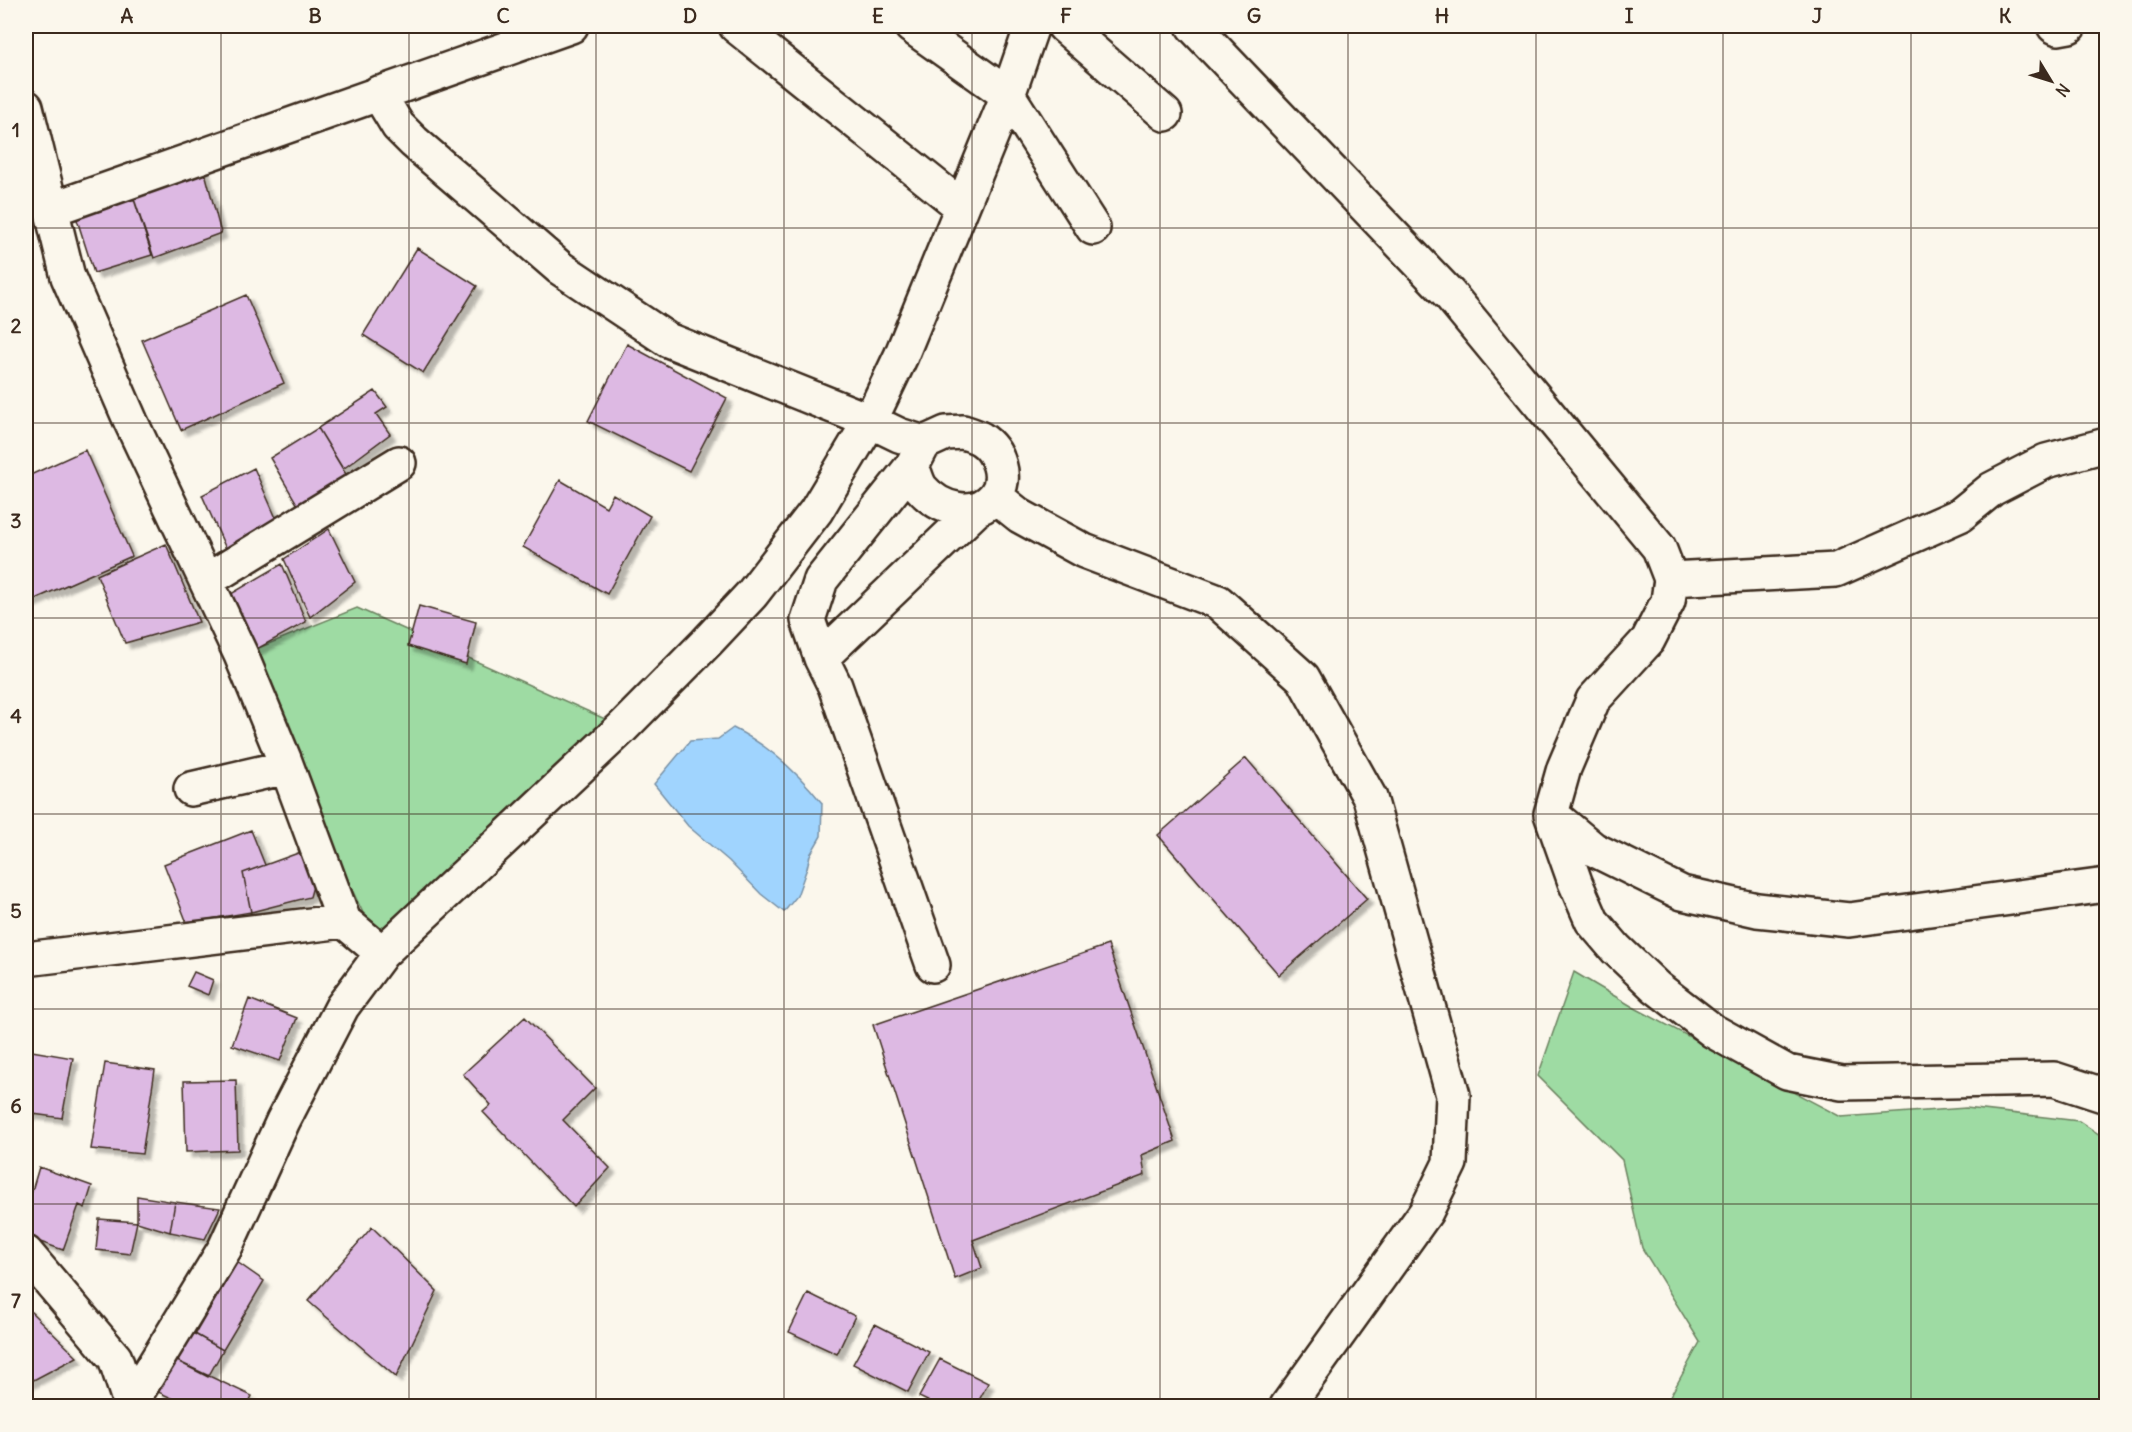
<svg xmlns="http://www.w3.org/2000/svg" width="2132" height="1432" font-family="Delius,sans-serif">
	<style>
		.green { fill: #9edba3; stroke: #6c8260; stroke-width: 1.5 }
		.water { fill: #a0d4fe; stroke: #7890a4; stroke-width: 1.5 }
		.building { fill: #ddb9e3; stroke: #3b2a1e; stroke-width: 1.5; filter: url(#shadow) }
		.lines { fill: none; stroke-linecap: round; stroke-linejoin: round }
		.minor-casing { stroke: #3b2a1e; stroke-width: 38 }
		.minor { stroke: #fbf7ec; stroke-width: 33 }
		.grid { fill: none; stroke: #3b2a1e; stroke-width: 1.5; stroke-opacity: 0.55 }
		.neatline { fill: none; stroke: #3b2a1e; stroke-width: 2 }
		.grid-label { font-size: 20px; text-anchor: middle; font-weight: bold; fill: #3b2a1e }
	</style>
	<defs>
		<filter id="shadow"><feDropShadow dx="5.5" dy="5.5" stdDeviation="1.5" flood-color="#0004"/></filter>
	</defs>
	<rect width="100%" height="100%" fill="#fbf7ec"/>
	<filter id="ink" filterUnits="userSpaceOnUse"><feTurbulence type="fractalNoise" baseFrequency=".0167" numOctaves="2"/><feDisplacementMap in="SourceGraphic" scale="12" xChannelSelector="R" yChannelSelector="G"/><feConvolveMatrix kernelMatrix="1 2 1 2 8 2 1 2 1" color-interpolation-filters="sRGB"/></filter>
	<g filter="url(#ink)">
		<path class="green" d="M357 608 623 727 382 953 241 655Z
			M1574 972 1633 1007 1841 1117 1966 1108 2079 1121 2106 1139V1406H1665L1700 1342 1642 1248 1622 1160 1538 1076Z"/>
		<path class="water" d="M733 728C768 745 798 773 822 803L821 836 810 855 807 868 797 896 784 912 761 894 729 861 688 826 654 784 690 741 718 739Z"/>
		<path class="building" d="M202 161 221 233 154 258 130 187Z
			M130 187 152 255 94 273 73 207Z
			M417 248 477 286 423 373 363 335Z
			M246 295 284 383 181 430 142 340Z
			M627 344 727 398 689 471 588 421Z
			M375 391 387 407 376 414 390 434 343 469 318 428Z
			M318 428 347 476 300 509 270 458Z
			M85 450 132 556 26 603V477Z
			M254 468 280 527 231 560 202 495Z
			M560 480 606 507 613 494 650 516 607 594 523 547Z
			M329 529 355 582 310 617 284 559Z
			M166 544 199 622 125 643 97 575Z
			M282 564 306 622 255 650 231 594Z
			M419 606 476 622 466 664 408 646Z
			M1246 758 1367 899 1279 975 1158 835Z
			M251 830 265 865 243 873 251 912 187 923 164 864Z
			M301 852 315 879 310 897 251 912 243 873Z
			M1108 945 1175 1141 1142 1155 1145 1175 973 1240 982 1268 955 1279 873 1025Z
			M194 972 213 980 208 995 187 986Z
			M249 999 297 1018 280 1061 232 1045Z
			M525 1017 595 1088 563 1120 610 1168 574 1207 483 1112 491 1105 463 1074Z
			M26 1050 73 1058 62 1118 26 1113Z
			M105 1063 155 1070 142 1154 91 1149Z
			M236 1080 238 1150 186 1152 184 1081Z
			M39 1167 92 1186 85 1208 79 1205 63 1250 26 1237V1211Z
			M137 1196 175 1202 170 1232 137 1222Z
			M175 1202 220 1208 205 1239 170 1232Z
			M99 1219 137 1222 130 1254 96 1250Z
			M372 1227 437 1291 396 1377 308 1301Z
			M237 1262 264 1281 223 1350 195 1334Z
			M808 1293 855 1316 837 1354 789 1332Z
			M26 1307 77 1357 26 1384Z
			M875 1324 929 1352 908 1392 853 1364Z
			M193 1333 223 1350 208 1377 175 1360Z
			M940 1359 988 1383 976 1406H938L919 1397Z
			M175 1360 252 1396 247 1406H190L158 1392Z
			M176 1401 189 1406H174Z"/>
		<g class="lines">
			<defs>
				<path id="minor" d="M736 26 962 207
					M911 26 1008 95 1093 228
					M1064 26 1165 114
					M1193 26 1450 295 1659 548 1671 579 1668 601 1648 640 1593 700 1564 768 1551 814 1575 882 1592 921 1616 949 1656 987 1713 1031 1787 1072 1842 1083 2054 1079 2106 1096
					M2054 26 2058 28 2069 26
					M378 93 398 126 414 142 560 268 668 340 870 421 899 435 924 443
					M26 107 68 277 131 422 241 655 284 759 344 921 382 953
					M52 209 571 26
					M963 432C969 434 976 436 981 439 998 450 1009 478 995 496 975 521 939 509 921 488 917 482 915 473 912 466L924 443 946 433Z
					M912 466 821 580 808 620 821 658 835 686 933 965
					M995 496 1020 516 1084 551 1218 602 1303 678 1370 798 1453 1095 1450 1163 1426 1212 1287 1406
					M1671 579 1836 570 1960 515 1992 489 2046 461 2106 445
					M206 581 399 463
					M821 658 977 509
					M191 789 278 769 284 759
					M1551 814 1593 849 1682 893 1757 910 1849 920 2106 885
					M26 959 344 921
					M26 1253 115 1358 130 1403
					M129 1406 225 1248 283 1121 342 1007 382 953 623 727 706 643 752 594 816 511 870 421 901 356 1008 95 1032 26"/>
			</defs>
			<use href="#minor" class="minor-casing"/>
			<use href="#minor" class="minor"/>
		</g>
	</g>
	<path class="grid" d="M221 26V1406M409 26V1406M596 26V1406M784 26V1406M972 26V1406M1160 26V1406M1348 26V1406M1536 26V1406M1723 26V1406M1911 26V1406M26 228H2106M26 423H2106M26 618H2106M26 814H2106M26 1009H2106M26 1204H2106"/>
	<rect width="2132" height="1432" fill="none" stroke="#fbf7ec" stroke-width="66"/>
	<g transform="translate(2051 81) rotate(128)" stroke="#fbf7ec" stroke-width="4.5" paint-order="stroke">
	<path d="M0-4.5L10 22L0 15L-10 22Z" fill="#3b2a1e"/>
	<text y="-9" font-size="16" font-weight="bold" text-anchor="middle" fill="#3b2a1e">N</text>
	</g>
	<rect x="33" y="33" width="2066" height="1366" class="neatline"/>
	<g class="grid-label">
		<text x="127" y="23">A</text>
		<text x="315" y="23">B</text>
		<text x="503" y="23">C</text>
		<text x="690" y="23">D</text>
		<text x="878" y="23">E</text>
		<text x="1066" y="23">F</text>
		<text x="1254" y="23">G</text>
		<text x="1442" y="23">H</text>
		<text x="1629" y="23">I</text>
		<text x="1817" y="23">J</text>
		<text x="2005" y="23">K</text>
		<text x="16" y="137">1</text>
		<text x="16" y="333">2</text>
		<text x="16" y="528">3</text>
		<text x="16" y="723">4</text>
		<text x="16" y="918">5</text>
		<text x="16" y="1113">6</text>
		<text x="16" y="1308">7</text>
	</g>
</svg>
